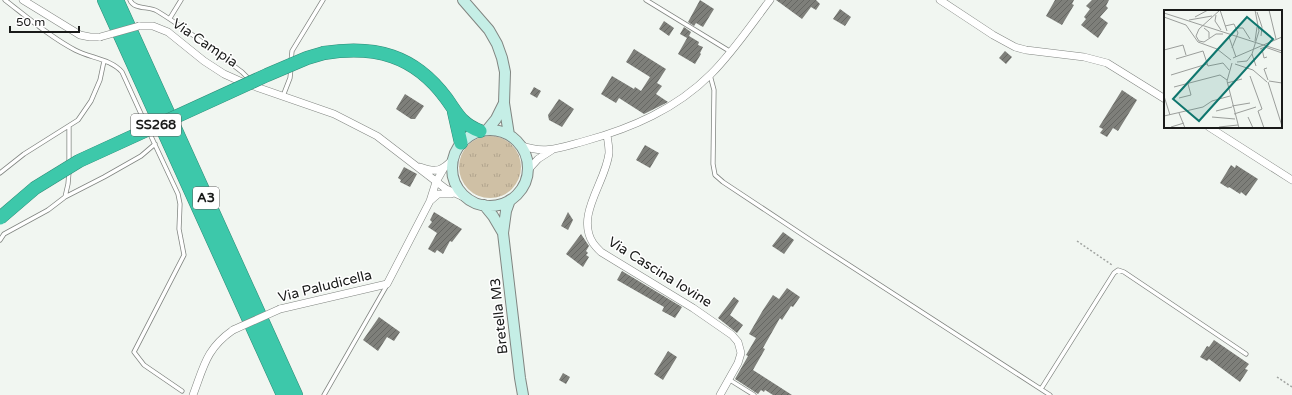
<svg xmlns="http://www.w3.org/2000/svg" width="1292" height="395" font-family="'Varela Round',sans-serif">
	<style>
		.grass { fill: url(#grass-tufts) }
		.building { fill: url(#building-hatch) }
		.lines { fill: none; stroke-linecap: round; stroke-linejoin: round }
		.lane-casing { stroke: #818581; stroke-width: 5 }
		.street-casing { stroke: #818581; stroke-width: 8 }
		.secondary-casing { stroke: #818581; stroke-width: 12 }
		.highway-casing { stroke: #308b77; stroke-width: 14 }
		.path { stroke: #a1a4a1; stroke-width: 1.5; stroke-dasharray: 2 2; stroke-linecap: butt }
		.lane { stroke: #fff; stroke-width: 3.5 }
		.street { stroke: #fff; stroke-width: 7 }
		.secondary { stroke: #c5eee6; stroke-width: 10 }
		.highway { stroke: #3dc8aa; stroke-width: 13 }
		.street-bridge-casing { stroke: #818581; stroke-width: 8; stroke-linecap: butt }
		.highway-bridge-casing { stroke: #308b77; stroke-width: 14; stroke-linecap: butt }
		.street-bridge { stroke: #fff; stroke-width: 7 }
		.highway-bridge { stroke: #3dc8aa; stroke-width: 13 }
		.labels { text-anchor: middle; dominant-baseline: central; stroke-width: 3; stroke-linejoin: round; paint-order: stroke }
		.shield { fill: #fff; stroke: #5e5f5e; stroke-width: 1 }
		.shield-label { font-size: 13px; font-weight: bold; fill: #191a19 }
		.street-label { font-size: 14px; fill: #191a19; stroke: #fff }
		.inset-road { fill: none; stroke: #9b9e9b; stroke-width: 1 }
		.view { fill: #0f766e; fill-opacity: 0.15; stroke: #0f766e; stroke-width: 2 }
		.inset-edge { fill: none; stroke: #191a19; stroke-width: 2 }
	</style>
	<defs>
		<pattern id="grass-tufts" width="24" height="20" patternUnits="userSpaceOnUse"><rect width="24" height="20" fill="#cfc0a5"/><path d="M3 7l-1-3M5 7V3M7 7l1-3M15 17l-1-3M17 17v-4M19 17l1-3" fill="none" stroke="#b1a48d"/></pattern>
		<pattern id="building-hatch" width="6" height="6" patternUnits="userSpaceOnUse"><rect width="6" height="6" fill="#7e7f7a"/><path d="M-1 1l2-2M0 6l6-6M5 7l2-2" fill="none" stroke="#666763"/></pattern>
	</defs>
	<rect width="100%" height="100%" fill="#f1f6f1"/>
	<path class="grass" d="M459 167a31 31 0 1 1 62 0a31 31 0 1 1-62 0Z"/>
	<path class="building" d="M700 0 714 9 703 27 696 23 694 26 688 22Z
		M776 0H816L820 4 816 10 811 7 802 19Z
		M1055 0H1074L1072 4 1074 5 1062 25 1046 16Z
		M1092 0H1109L1106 6 1108 8 1100 17 1108 23 1098 38 1081 25 1086 19 1084 17 1090 9 1086 6Z
		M840 9 851 17 845 26 833 19Z
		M664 21 674 28 669 36 659 29Z
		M684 27 691 32 689 36 699 42 698 45 703 47 700 53 701 54 695 64 678 54 687 38 680 34Z
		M634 49 666 69 657 83 662 86 656 94 668 102 644 114 619 98 616 103 601 94 612 76 634 89 635 87 641 91 650 77 626 62Z
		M1005 51 1012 57 1006 64 999 58Z
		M534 87 541 91 537 98 530 94Z
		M1122 90 1137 100 1118 131 1113 128 1107 137 1100 133 1103 129 1099 127Z
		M405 94 424 106 415 119H411L396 109Z
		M559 99 574 109 562 127 549 120 548 115Z
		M645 145 659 153 650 168 636 160Z
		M1231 165 1235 168 1236 165 1258 179 1246 196 1241 192 1240 194 1229 187 1228 188 1220 183Z
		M404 167 417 174 410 187 400 182 401 180 398 178Z
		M434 212 462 229 452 242 450 241 443 254 437 250 435 253 428 249 437 233 428 227 432 222 430 220Z
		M568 212 573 220 568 230 561 226Z
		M783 232 794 240 784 254 772 246Z
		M581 234 589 246 586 251 588 253 586 255 589 257 583 267 566 254Z
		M622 271 682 307 675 318 662 311 664 307 617 280Z
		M787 288 800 297 793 307 791 306 782 320 780 318 763 348 765 349 753 370 792 395H773L765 390 764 392 761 390 758 394 735 379 748 356 746 355 756 338 749 334 763 310 773 295 779 299Z
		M734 297 739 301 730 315 743 325 737 333 718 318Z
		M379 317 400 332 394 341 387 337 378 351 363 340Z
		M1214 340 1249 364 1245 369 1248 370 1240 382 1209 359 1207 361 1200 357 1207 346 1209 347Z
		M668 351 677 357 663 380 654 374Z
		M563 373 570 377 566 384 559 380Z"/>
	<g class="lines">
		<defs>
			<path id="lane" d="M5 0C27 17 50 37 75 50 90 58 111 59 122 72L147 127
				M130 0C134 10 149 6 157 11 187 29 214 51 242 72L250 80
				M646 0 731 52
				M170 18 181 0
				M291 62 292 51 323 0
				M710 75 714 90 713 164 715 175 723 182 815 243 1050 395
				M283 96 290 78 291 68
				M69 127V163
				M149 132 178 194 180 204 179 229 184 255 134 352 144 365 182 391
				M0 173 24 154 78 120 91 101 100 80 104 61
				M65 197 68 184 69 172
				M0 240 4 234 48 210 65 197 104 177 141 156 155 144
				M730 380 754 395
				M1041 389 1114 273 1118 270 1124 272 1246 354
				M324 395 387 285"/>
			<path id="street" d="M23 0 80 35 90 37H100
				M940 0 993 35 1015 47 1026 50 1084 57 1107 63 1165 99
				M139 26H153L168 32 204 61 224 74 242 82 334 114 377 136 446 189 468 199
				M1209 127 1292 180
				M607 135C608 141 609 147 609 153 606 182 575 215 593 243 595 246 598 249 601 252L693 308 732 335 738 342 741 353 738 363 720 395
				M520 145C545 155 562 147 585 141 632 128 676 109 711 74 733 52 751 25 770 0
				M420 167C436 173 442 171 453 159
				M528 170 538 159 552 150
				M430 201 438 194H451
				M280 309 387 284 430 201 436 182 444 168
				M193 395C204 366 206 349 233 330"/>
			<path id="secondary" d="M463 0 489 30 497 44 502 58 505 72 504 103 509 135
				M487 130 496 119 504 103
				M452 168a38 38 0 1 1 76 0a38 38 0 1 1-76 0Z
				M510 200 506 211 503 233 520 378 523 395
				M484 205 493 216 503 233"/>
			<path id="highway" d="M104 0 283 395
				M117 0 296 395
				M324 53C375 45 414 55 446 98 457 113 461 124 480 131
				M454 112 461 143"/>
		</defs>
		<use href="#lane" class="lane-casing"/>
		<use href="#street" class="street-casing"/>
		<use href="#secondary" class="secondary-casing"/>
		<use href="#highway" class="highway-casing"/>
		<path class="path" d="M1077 241 1112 265
			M1277 377 1292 387"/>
		<use href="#lane" class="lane"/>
		<use href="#street" class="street"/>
		<use href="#secondary" class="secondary"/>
		<use href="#highway" class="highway"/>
		<defs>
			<path id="street-bridge" d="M100 37 139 26
				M233 330 280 309"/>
			<path id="highway-bridge" d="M0 218 35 188 79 161 267 75 307 58 324 53"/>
		</defs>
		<use href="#street-bridge" class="street-bridge-casing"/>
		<use href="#highway-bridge" class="highway-bridge-casing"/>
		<use href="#street-bridge" class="street-bridge"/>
		<use href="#highway-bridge" class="highway-bridge"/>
	</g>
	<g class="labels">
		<g class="shield">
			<rect x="131" y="114" width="50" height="22" rx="3"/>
			<rect x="193" y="187" width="26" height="22" rx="3"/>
		</g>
		<g class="shield-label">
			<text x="156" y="125">SS268</text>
			<text x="206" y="198">A3</text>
		</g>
		<g class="street-label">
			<text transform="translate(205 43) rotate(34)">Via Campia</text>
			<text transform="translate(660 272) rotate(32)">Via Cascina Iovine</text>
			<text transform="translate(325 286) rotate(-14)">Via Paludicella</text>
			<text transform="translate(499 316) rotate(-96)">Bretella M3</text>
		</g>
	</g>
	<g transform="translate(1164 10)">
		<rect width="118" height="118" fill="#f1f6f1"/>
		<path class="inset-road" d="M56 0 63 21M56 0 35 19 32 26 35 31 40 32 52 24H59M105 0 112 29M93 2 98 17 97 26M0 3 118 41M52 5 51 11 57 20M0 7 22 15 34 32 53 39 67 50M31 7 44 0M25 10 48 6M61 16 70 14 74 23 68 38M40 18 45 22V28M73 18H79L86 29M65 27 72 47M91 31 93 17M96 39 101 37 118 43M98 39 100 48 103 47M0 40 19 35 22 45M88 44 92 56M69 48 118 27M12 49 39 41 44 56 59 53 65 60M73 52 83 51 88 44 95 21 91 0M68 53 63 71 75 118M71 54 89 60 103 72M103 58 100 59 104 70M7 65 43 54M86 66 98 99 94 101 100 118M105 71 118 73M104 72 118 116M63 73 78 69M10 77 56 65 63 70M0 86 6 105M15 88 27 85 24 74M68 96 86 93M52 101 68 97M15 103 21 118M70 104 92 97M0 106 39 97 48 91 66 86M48 107 71 109M84 107 89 118M7 117 20 113M55 117 74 115"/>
		<path class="view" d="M83 7 109 29 35 111 9 89Z"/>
		<rect width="118" height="118" class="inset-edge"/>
	</g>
	<path d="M10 26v6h69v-6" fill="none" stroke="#191a19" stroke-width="2"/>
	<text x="16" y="26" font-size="12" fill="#191a19" stroke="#ffffff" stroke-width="3" paint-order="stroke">50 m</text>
</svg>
